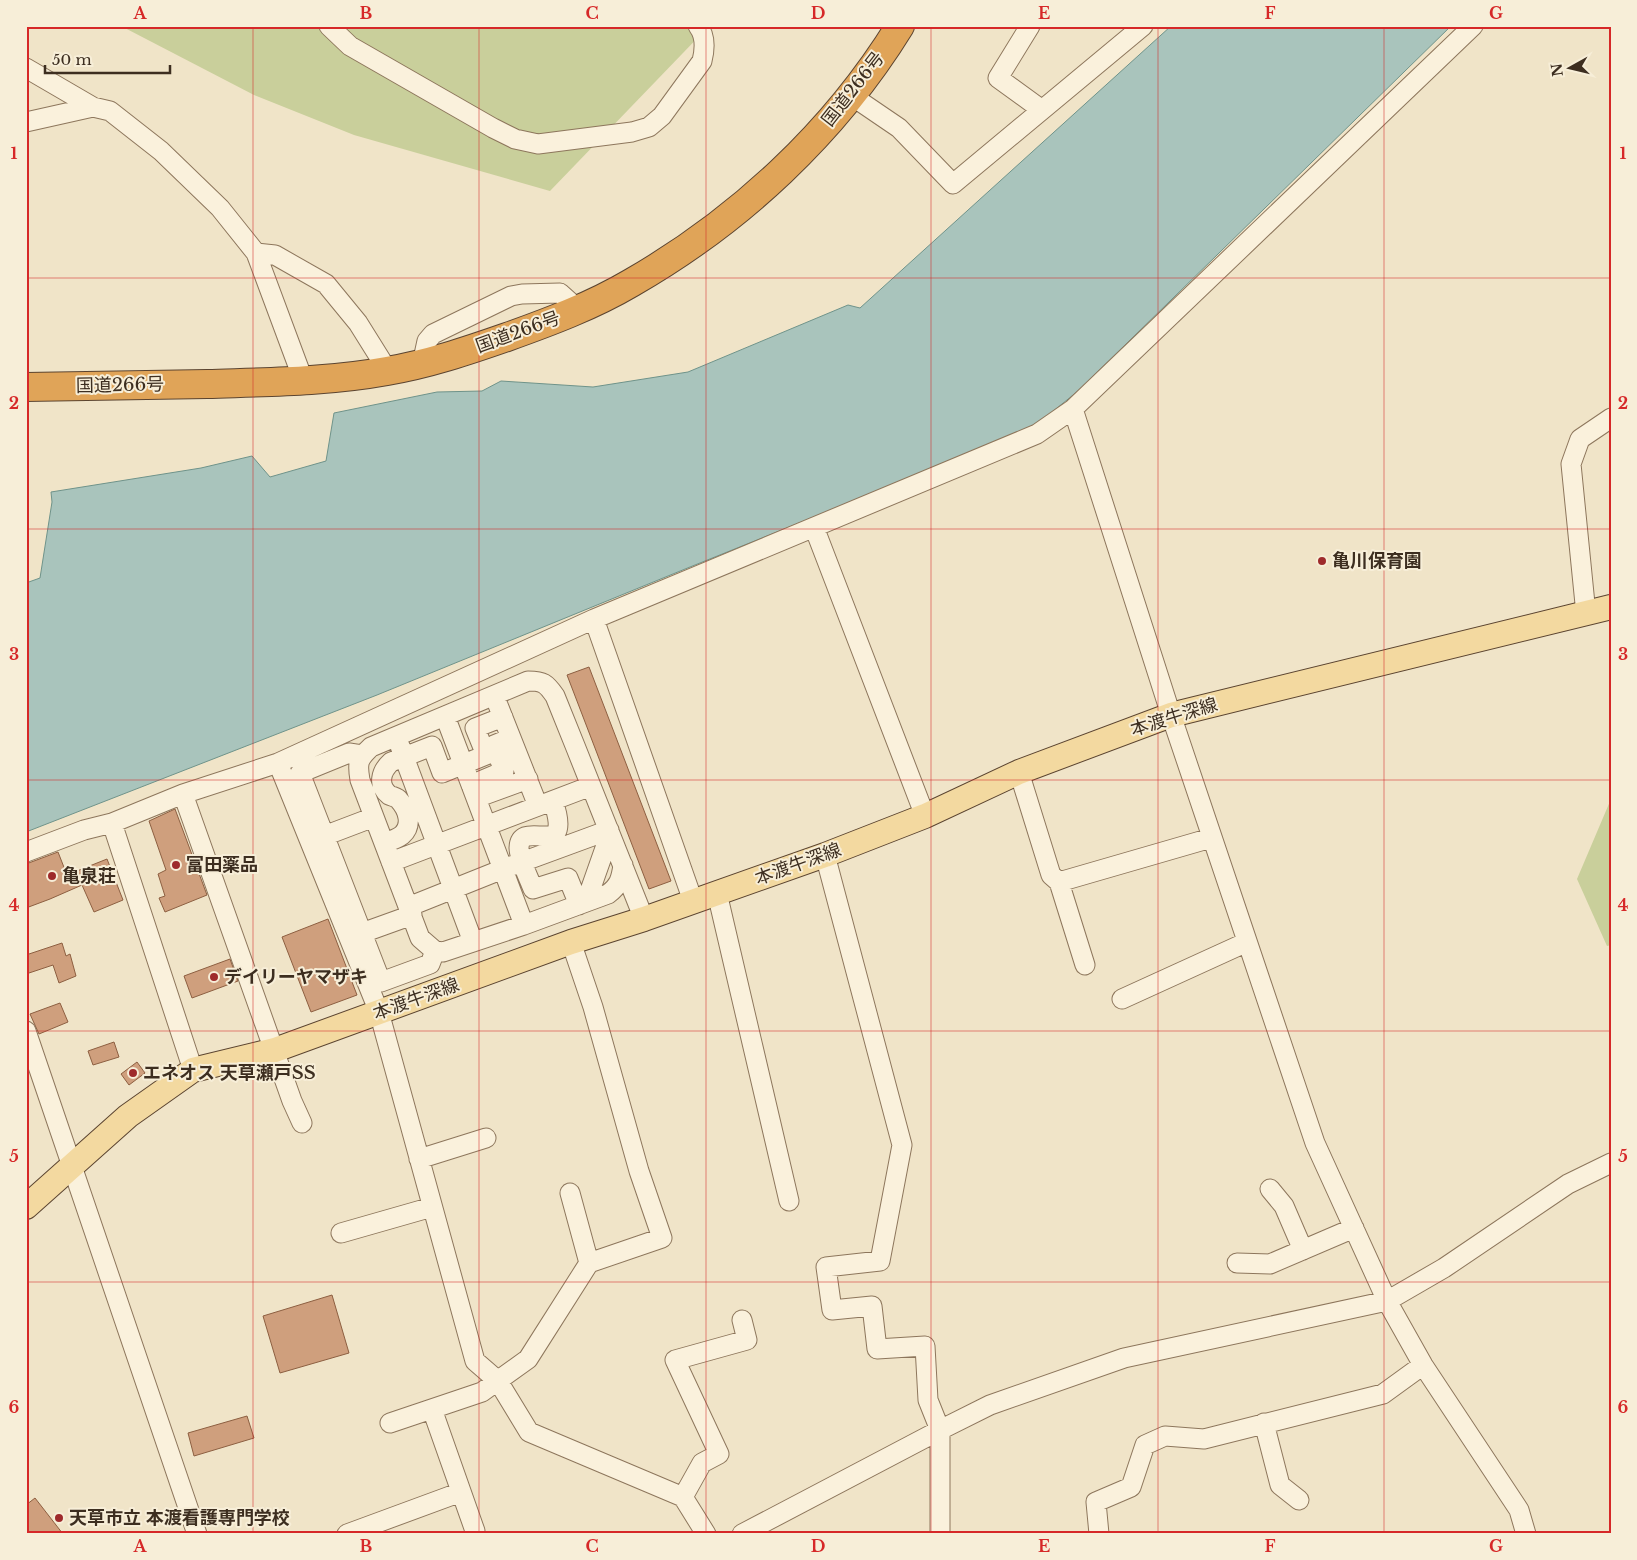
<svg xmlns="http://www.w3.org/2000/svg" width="1637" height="1560" font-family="'Libre Baskerville','Noto Sans JP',serif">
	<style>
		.green { fill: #c9cf9b }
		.water { fill: #a9c4bc; stroke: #6f938a }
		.building { fill: #cf9f7d; stroke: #8d5f41 }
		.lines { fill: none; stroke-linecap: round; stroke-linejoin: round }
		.minor-casing { stroke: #8d765c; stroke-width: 21 }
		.major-casing { stroke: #5b4430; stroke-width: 26 }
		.highway-casing { stroke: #5b4430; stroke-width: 30 }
		.minor { stroke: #faf1dc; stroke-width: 19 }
		.major { stroke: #f3d9a0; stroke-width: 24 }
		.highway { stroke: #e0a458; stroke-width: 28 }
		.grid { fill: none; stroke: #d62828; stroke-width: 1; stroke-opacity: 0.55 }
		.poi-dot { fill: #9e2a2b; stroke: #f7eed8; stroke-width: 2 }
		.labels { text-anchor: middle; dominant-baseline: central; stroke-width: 4; stroke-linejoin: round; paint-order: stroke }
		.street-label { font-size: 18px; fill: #3d2e20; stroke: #f7eed8 }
		.poi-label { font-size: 18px; font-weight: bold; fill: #3d2e20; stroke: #f7eed8; text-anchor: start }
		.neatline { fill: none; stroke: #d62828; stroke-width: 2 }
		.grid-label { font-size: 16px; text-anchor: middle; font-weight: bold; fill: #d62828 }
	</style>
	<rect width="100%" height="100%" fill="#f0e4c8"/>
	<path class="green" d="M121 26H709L550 191 354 135 254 95Z
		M1611 799V945L1607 946 1577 879Z"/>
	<path class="water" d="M1171 26H1451L1078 391 1041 421 1003 441 690 567 377 695 26 832V583L40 578 52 502 51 492 201 468 252 456 270 477 326 461 334 413 437 392 482 391 501 381 593 387 688 372 848 305 860 308Z"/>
	<path class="building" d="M589 667 671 881 649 889 567 675Z
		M175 809 207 895 165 912 159 898 165 896 158 874 166 870 149 821Z
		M58 852 67 875 107 859 123 900 94 912 82 885 50 899 26 908V864Z
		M328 919 357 995 311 1012 282 937Z
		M62 943 66 956 70 954 76 976 59 983 53 965 26 974V955Z
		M230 959 238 981 192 998 184 976Z
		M60 1003 68 1022 39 1034 30 1014Z
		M114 1042 119 1057 93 1065 88 1051Z
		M137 1062 145 1073 129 1085 121 1074Z
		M332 1295 349 1353 280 1373 263 1316Z
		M247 1416 254 1438 194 1456 188 1433Z
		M35 1498 63 1534H26V1505Z"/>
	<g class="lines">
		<defs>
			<path id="minor" d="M329 26 350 46 493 128 515 139 538 144 632 132 649 127 662 116 702 61C705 49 706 36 698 26
				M1030 26 998 78 1042 110
				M26 68 93 107 110 111 161 151 220 208 256 253 304 382
				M852 96 899 128 953 184 1143 26
				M26 122 93 107
				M256 253 275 255 326 284 358 323 388 371
				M422 364 427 341 433 334 511 296 522 294 560 293 570 302 575 311
				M1073 409 1171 715 1315 1143 1387 1301 1423 1365 1519 1510 1526 1534
				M814 527 925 816
				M1586 614 1571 464 1580 439 1611 418
				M594 619 693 901
				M498 705 538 806
				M445 716 524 925
				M400 746 473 942
				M362 755 349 753 300 773 381 982 430 964 435 951
				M278 763 379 1012 475 1361 498 1381 529 1432 683 1497 706 1534
				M1019 772 1051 875 1059 882 1085 965
				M471 785 504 771 494 745 511 738
				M183 794 292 1101 302 1123
				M476 798 528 779
				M553 801C575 864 520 816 519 848 519 859 529 878 533 889L568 878 579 905
				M324 836 374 817
				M384 843C390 841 397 839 402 835 413 825 408 810 399 800 397 797 393 797 389 795 377 785 381 771 391 762L432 746 442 773 486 755 475 728 503 717
				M26 852 84 830 112 823
				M825 855 902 1145 880 1261 826 1267 832 1310 872 1306 877 1349 925 1346 928 1400 940 1430V1534
				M391 862 591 786
				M623 865C621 879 619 886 608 894L524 925 443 952 435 951 420 938 360 780C357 763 358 759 371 747L528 681C543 681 546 683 555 696 585 770 614 844 644 919
				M1059 882 1211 838
				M717 893 789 1201
				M586 902 610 834
				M408 907 503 869 609 830
				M362 933 412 915
				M1122 999 1247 942
				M26 1031 197 1534
				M193 1070 112 823 183 794 278 763 594 619 1037 434 1073 409 1473 26
				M419 1159 486 1138
				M1270 1189 1284 1206 1303 1250
				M570 1193 589 1263
				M341 1233 432 1207
				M1237 1263 1270 1264 1354 1228
				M432 1409 475 1531V1534
				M390 1423 482 1392 528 1359 589 1263 662 1238 639 1171 593 1007 571 942
				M1264 1423 1280 1485 1299 1500
				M683 1497 702 1463 719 1454 675 1360 747 1340 742 1320
				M347 1534 461 1492
				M742 1534 940 1430 990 1405 1124 1358 1387 1301 1444 1268 1568 1184 1611 1163
				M1099 1534 1096 1502 1131 1487 1145 1445 1165 1436 1204 1439 1383 1394 1423 1365"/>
			<path id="major" d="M26 1207 128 1116 193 1070 275 1050 571 942 644 919 825 855 925 816 1019 772 1171 715 1611 607"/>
			<path id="highway" d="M26 387C86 386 147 385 207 384 267 382 327 382 387 371 428 364 467 351 507 337 549 322 592 306 631 283 739 221 834 133 900 26"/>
		</defs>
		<use href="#minor" class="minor-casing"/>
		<use href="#major" class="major-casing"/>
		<use href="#highway" class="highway-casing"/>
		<use href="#minor" class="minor"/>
		<use href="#major" class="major"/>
		<use href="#highway" class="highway"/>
	</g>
	<path class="grid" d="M253 26V1534M479 26V1534M706 26V1534M931 26V1534M1158 26V1534M1384 26V1534M26 278H1611M26 529H1611M26 780H1611M26 1031H1611M26 1282H1611"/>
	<g class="poi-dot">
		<circle cx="1322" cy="561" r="5"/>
		<circle cx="176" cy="865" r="5"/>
		<circle cx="52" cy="876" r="5"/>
		<circle cx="214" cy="977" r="5"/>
		<circle cx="133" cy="1073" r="5"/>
		<circle cx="59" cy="1518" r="5"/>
	</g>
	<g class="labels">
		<g class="street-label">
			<text transform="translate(853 89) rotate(-52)">国道266号</text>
			<text transform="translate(518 332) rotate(-20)">国道266号</text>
			<text transform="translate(120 385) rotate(-1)">国道266号</text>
			<text transform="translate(1174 717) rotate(-17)">本渡牛深線</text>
			<text transform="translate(798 864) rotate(-20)">本渡牛深線</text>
			<text transform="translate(416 999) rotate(-20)">本渡牛深線</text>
		</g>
		<g class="poi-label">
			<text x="1332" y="561">亀川保育園</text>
			<text x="186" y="865">富田薬品</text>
			<text x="62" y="876">亀泉荘</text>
			<text x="224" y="977">デイリーヤマザキ</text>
			<text x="143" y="1073">エネオス 天草瀬戸SS</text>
			<text x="69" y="1518">天草市立 本渡看護専門学校</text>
		</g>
	</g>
	<rect width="1637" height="1560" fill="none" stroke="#f7eed8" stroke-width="55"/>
	<g transform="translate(1570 68) rotate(262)" stroke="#f7eed8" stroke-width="4" paint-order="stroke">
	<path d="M0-4L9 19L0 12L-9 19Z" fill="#3d2e20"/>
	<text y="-8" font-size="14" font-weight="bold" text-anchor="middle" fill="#3d2e20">N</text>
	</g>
	<path d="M45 65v8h125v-8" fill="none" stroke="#3d2e20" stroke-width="2.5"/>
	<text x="52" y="65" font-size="15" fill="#3d2e20" stroke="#f7eed8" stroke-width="4" paint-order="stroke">50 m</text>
	<rect x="28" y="28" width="1582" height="1504" class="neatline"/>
	<g class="grid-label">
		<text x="140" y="19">A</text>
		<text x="366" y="19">B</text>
		<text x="592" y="19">C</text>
		<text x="818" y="19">D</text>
		<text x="1044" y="19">E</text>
		<text x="1270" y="19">F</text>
		<text x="1496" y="19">G</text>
		<text x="14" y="159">1</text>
		<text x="1623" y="159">1</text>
		<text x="14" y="409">2</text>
		<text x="1623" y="409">2</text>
		<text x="14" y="660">3</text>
		<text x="1623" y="660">3</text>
		<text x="14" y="911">4</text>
		<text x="1623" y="911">4</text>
		<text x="14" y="1162">5</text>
		<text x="1623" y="1162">5</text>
		<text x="14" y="1413">6</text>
		<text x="1623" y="1413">6</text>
		<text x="140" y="1552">A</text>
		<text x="366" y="1552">B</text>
		<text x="592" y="1552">C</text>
		<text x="818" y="1552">D</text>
		<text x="1044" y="1552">E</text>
		<text x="1270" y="1552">F</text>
		<text x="1496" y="1552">G</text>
	</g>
</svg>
